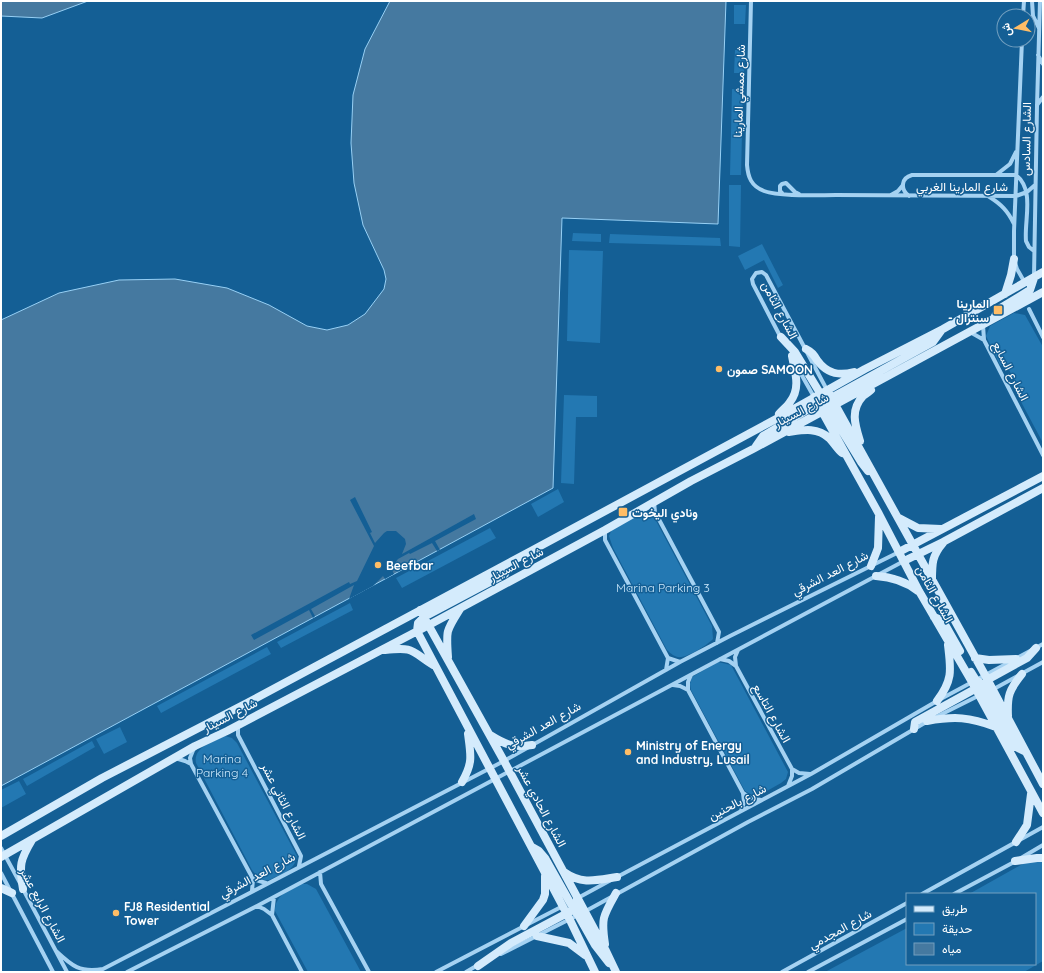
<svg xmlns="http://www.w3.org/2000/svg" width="1044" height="973" font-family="Quicksand,Vazirmatn,sans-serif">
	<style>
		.green { fill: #2378b2 }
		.water { fill: #4579a0; stroke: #97d0f5 }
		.pier { fill: #145f95 }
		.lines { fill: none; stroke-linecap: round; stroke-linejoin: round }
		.street { stroke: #a5d2f2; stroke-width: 4 }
		.secondary { stroke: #d4ebfc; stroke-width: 8 }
		.poi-dot { fill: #ffbd66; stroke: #145f95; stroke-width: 1.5 }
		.labels { text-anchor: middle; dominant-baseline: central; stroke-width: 3; stroke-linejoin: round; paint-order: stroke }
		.street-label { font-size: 12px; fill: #fff; stroke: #145f95 }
		.poi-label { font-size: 12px; font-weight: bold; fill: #fff; stroke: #145f95; text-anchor: start }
		.park-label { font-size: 12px; fill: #cce9fc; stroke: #145f95 }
	</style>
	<rect width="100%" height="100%" fill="#145f95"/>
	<path class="green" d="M734 5H746L745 24H734Z
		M735 50H745L744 73H734Z
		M732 89 743 90 741 175H730Z
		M729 185H741L740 247 729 246Z
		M573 233 601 234V242L572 241Z
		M610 234 720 238 721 246 609 243Z
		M762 244 783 285 778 288 764 260 745 270 738 256Z
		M569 250 603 251 600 343 567 341Z
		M1014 313 1025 315 1043 347V443L1019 398V387L1009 370 1000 365 986 336 990 326Z
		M564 395 597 396V417H576L574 484 561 483Z
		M558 489 564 502 538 517 531 504Z
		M643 512 649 514 654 517 712 626 713 639C707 645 690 656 681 657 676 658 671 654 667 650L613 548 609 536 613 527Z
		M490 528 496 538 402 588 396 578Z
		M350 603 353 610 281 648 277 642Z
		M267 647 271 654 161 713 157 706Z
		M718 662 731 665 788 772 786 779 781 783 760 795H752L745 791 691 690 690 684 692 677Z
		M120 727 127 742 104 754 96 739Z
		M225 736 232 738 237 743 297 856C295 871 281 874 269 880 260 881 257 876 252 870L196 763C193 747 213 742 225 736Z
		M92 741 95 747 27 786 23 779Z
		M19 781 26 794 1 808V790Z
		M1037 856 1043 861V961L1024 972H825L907 928V964H1035V894H969Z
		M301 884H307L316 889 361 972H308L275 911C275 895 289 890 301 884Z"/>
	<path class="water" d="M1 1H88L42 18 1 16Z
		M390 1H726L718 224 562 218 553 488 385 579 1 786V320L59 293 119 280 175 279 227 288 269 305 307 326 327 330 348 325 365 314 384 289 386 279 384 270 363 225 354 183 351 143 353 95 365 49Z"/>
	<path class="pier" d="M355 497 372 532 370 533 375 543 384 533 387 531H396L405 539 406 544 402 554 474 514 476 519 435 541 440 550 437 551 432 543 410 554 409 553 398 559 391 568 394 574 385 579 383 576 373 586 349 599 354 585 311 609 315 616 313 618 309 610 254 640 251 635 349 582 350 584 357 581 374 546 350 500Z"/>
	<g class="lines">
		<path class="street" d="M751 1 747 165C748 177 751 186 764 191 780 197 818 195 836 195 896 195 956 196 1016 196L1027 192 1035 185
			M1032 1 1033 16 1039 28
			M1023 16 1024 1
			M1022 40 1014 231V259L1017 269 1025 283
			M1038 55 1043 64
			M1037 105 1043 97
			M996 175 1010 164 1016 152
			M1016 175C1035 190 1024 220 1026 241L1029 247 1034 251
			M782 193 780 191V186L782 184 786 183 795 192 799 194
			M891 195 898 191 903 185
			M909 196C900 189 901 178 912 175H1016
			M988 196C1001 204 1008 211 1014 224
			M1034 276 1037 106 1040 1
			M1029 309 1043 337
			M983 325 984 340 1043 455
			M970 332 984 340
			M781 338 753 284 752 279 756 273 762 272 766 275 827 390
			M796 365 814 397
			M654 502 655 512 719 632 717 643
			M605 530V540L668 658 666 670
			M738 650 735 657 736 666 792 769V776L788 786
			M668 658 680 662
			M720 659 729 661 736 666
			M691 675 688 682V690L743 793 744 802 741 811
			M673 685 680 686 688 690
			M992 690 1043 662
			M936 717 980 695
			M238 726V735L301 856 299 866
			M194 748 190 758 191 764 253 879 252 891
			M175 758 185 761 191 764
			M792 769 799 773 810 774
			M743 793 750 798 761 800
			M1 848 20 883
			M1021 858 1043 845
			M320 872 321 884 369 972
			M1 873 53 972
			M617 877 811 774 937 701 1043 644
			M253 879 266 883
			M23 889 67 972
			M922 894 1043 827
			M954 894 1016 861
			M576 899 611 880
			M257 906 264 909 272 915 302 972
			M584 912 748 822 812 789 928 721
			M272 915 274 897
			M56 951C72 966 80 973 103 969L504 761 680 662 730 636 899 552
			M501 954 578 915
			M127 972 257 906 904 561
			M436 972 563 906
			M466 972 478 965
			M782 972 907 903
			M808 972 907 919"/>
		<path class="secondary" d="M1005 294 1011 275 1014 259
			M994 318 999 309 1030 290 1034 278
			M781 337 795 352 823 398
			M806 349C812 352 814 355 817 360 827 374 839 376 854 372
			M827 390 985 675 1043 784
			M814 397 879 514 919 591 972 682 1043 813
			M826 405 861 462 868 471
			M822 412 825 404 831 398 933 342 941 331
			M779 414C782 410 787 407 790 402 801 388 795 372 792 356
			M789 432C803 430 817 427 829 438 834 443 837 449 842 453
			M860 441C855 425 850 410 863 396 866 394 869 392 871 390
			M756 446 763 436 822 401
			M899 518 918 528 941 529
			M899 552 1043 476
			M904 561 943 542 1043 488
			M871 566 878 548 879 517
			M876 576C892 577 905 581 918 591
			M932 580C932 563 932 556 943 543
			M420 610 504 761 606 951 616 972
			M934 617 943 621 960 651
			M417 631 570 920 595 972
			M417 631 418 623 424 617 505 574 509 563
			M385 650C414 647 410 650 433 665
			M448 657C446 630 446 631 460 609
			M975 658 989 660 1016 659
			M971 672 976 680 990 689
			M984 684 987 680 1027 658 1036 648
			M976 685 982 688 986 693 1014 746 1026 752
			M937 701C953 680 951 670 948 645
			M1008 716C1007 696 1009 690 1022 674
			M927 721C955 716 969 717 996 727
			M914 729 915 722 975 689 978 685
			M490 735C506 745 513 748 532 745
			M462 782C473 763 471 756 468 734
			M1 836 102 778 247 703 531 551 776 419 865 369 943 329 1043 272
			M1016 842 1027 825 1031 794
			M532 847 539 851 545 858 572 906 578 911
			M1 857 195 746 227 731 429 625 605 530 691 481 753 449 1043 292
			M1015 861 1037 858H1043
			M564 872C582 885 597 880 617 877
			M1 888 12 893
			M23 889C19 865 20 860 32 840
			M573 909 578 915 595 945 609 963
			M524 926 543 900 545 894V876
			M537 936 569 943 585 955
			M605 944C601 918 603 916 616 893
			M478 966 511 943 573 910 577 904V898"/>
	</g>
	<g class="poi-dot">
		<rect x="993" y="305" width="10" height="10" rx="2"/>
		<circle cx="719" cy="369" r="4"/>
		<rect x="618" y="507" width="10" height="10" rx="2"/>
		<circle cx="378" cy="565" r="4"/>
		<circle cx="628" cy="752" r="4"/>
		<circle cx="116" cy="913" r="4"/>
	</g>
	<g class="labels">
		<g class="street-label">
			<text transform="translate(739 91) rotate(-88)">شارع ممشي المارينا</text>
			<text transform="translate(1026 139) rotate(-89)">الشارع السادس</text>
			<text x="962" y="186">شارع المارينا الغربي</text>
			<text transform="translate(780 310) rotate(62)">الشارع الثامن</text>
			<text transform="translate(1011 371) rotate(63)">الشارع السابع</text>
			<text transform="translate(801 410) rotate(-28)">شارع السينار</text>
			<text transform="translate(516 564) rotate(-28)">شارع السينار</text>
			<text transform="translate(830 573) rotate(-27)">شارع العد الشرقي</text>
			<text transform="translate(935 594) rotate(61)">الشارع الثامن</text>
			<text transform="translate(772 713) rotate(61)">الشارع التاسع</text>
			<text transform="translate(230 715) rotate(-27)">شارع السينار</text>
			<text transform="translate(543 725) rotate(-29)">شارع العد الشرقي</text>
			<text transform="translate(284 801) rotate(63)">الشارع الثاني عشر</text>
			<text transform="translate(737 802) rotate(-28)">شارع بالحنين</text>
			<text transform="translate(542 806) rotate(62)">الشارع الحادي عشر</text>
			<text transform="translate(257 875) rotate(-28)">شارع العد الشرقي</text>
			<text transform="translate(43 905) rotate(62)">الشارع الرابع عشر</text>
			<text transform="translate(840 929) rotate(-29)">شارع المجدمي</text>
		</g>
		<g class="poi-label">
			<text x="989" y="303" text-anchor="end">المارينا<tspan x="989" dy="14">- سنترال</tspan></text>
			<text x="727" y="369">صمون SAMOON</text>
			<text x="632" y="512">ونادي اليخوت</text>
			<text x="386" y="565">Beefbar</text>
			<text x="636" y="745">Ministry of Energy<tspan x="636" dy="14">and Industry, Lusail</tspan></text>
			<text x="124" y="906">FJ8 Residential<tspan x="124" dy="14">Tower</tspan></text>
		</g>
		<g class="park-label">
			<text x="663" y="587">Marina Parking 3</text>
			<text x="222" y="758">Marina<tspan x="222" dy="14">Parking 4</tspan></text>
		</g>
	</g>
	<rect width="1044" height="973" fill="none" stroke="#ffffff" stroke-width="4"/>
	<rect x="906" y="893" width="130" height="72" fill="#145f95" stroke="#729fbf"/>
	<rect x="914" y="906" width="20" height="6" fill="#d4ebfc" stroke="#729fbf"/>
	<text x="942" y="913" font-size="12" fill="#ffffff">طريق</text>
	<rect x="914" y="923" width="20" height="12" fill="#2378b2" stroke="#729fbf"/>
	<text x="942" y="933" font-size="12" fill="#ffffff">حديقة</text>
	<rect x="914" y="943" width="20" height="12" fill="#4579a0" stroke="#729fbf"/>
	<text x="942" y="953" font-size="12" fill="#ffffff">مياه</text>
	<g transform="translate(1016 28) rotate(260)"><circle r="19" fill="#145f95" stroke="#729fbf"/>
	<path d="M0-3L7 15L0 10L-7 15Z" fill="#ffbd66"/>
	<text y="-6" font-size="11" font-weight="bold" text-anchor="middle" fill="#ffffff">ش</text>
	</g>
</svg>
